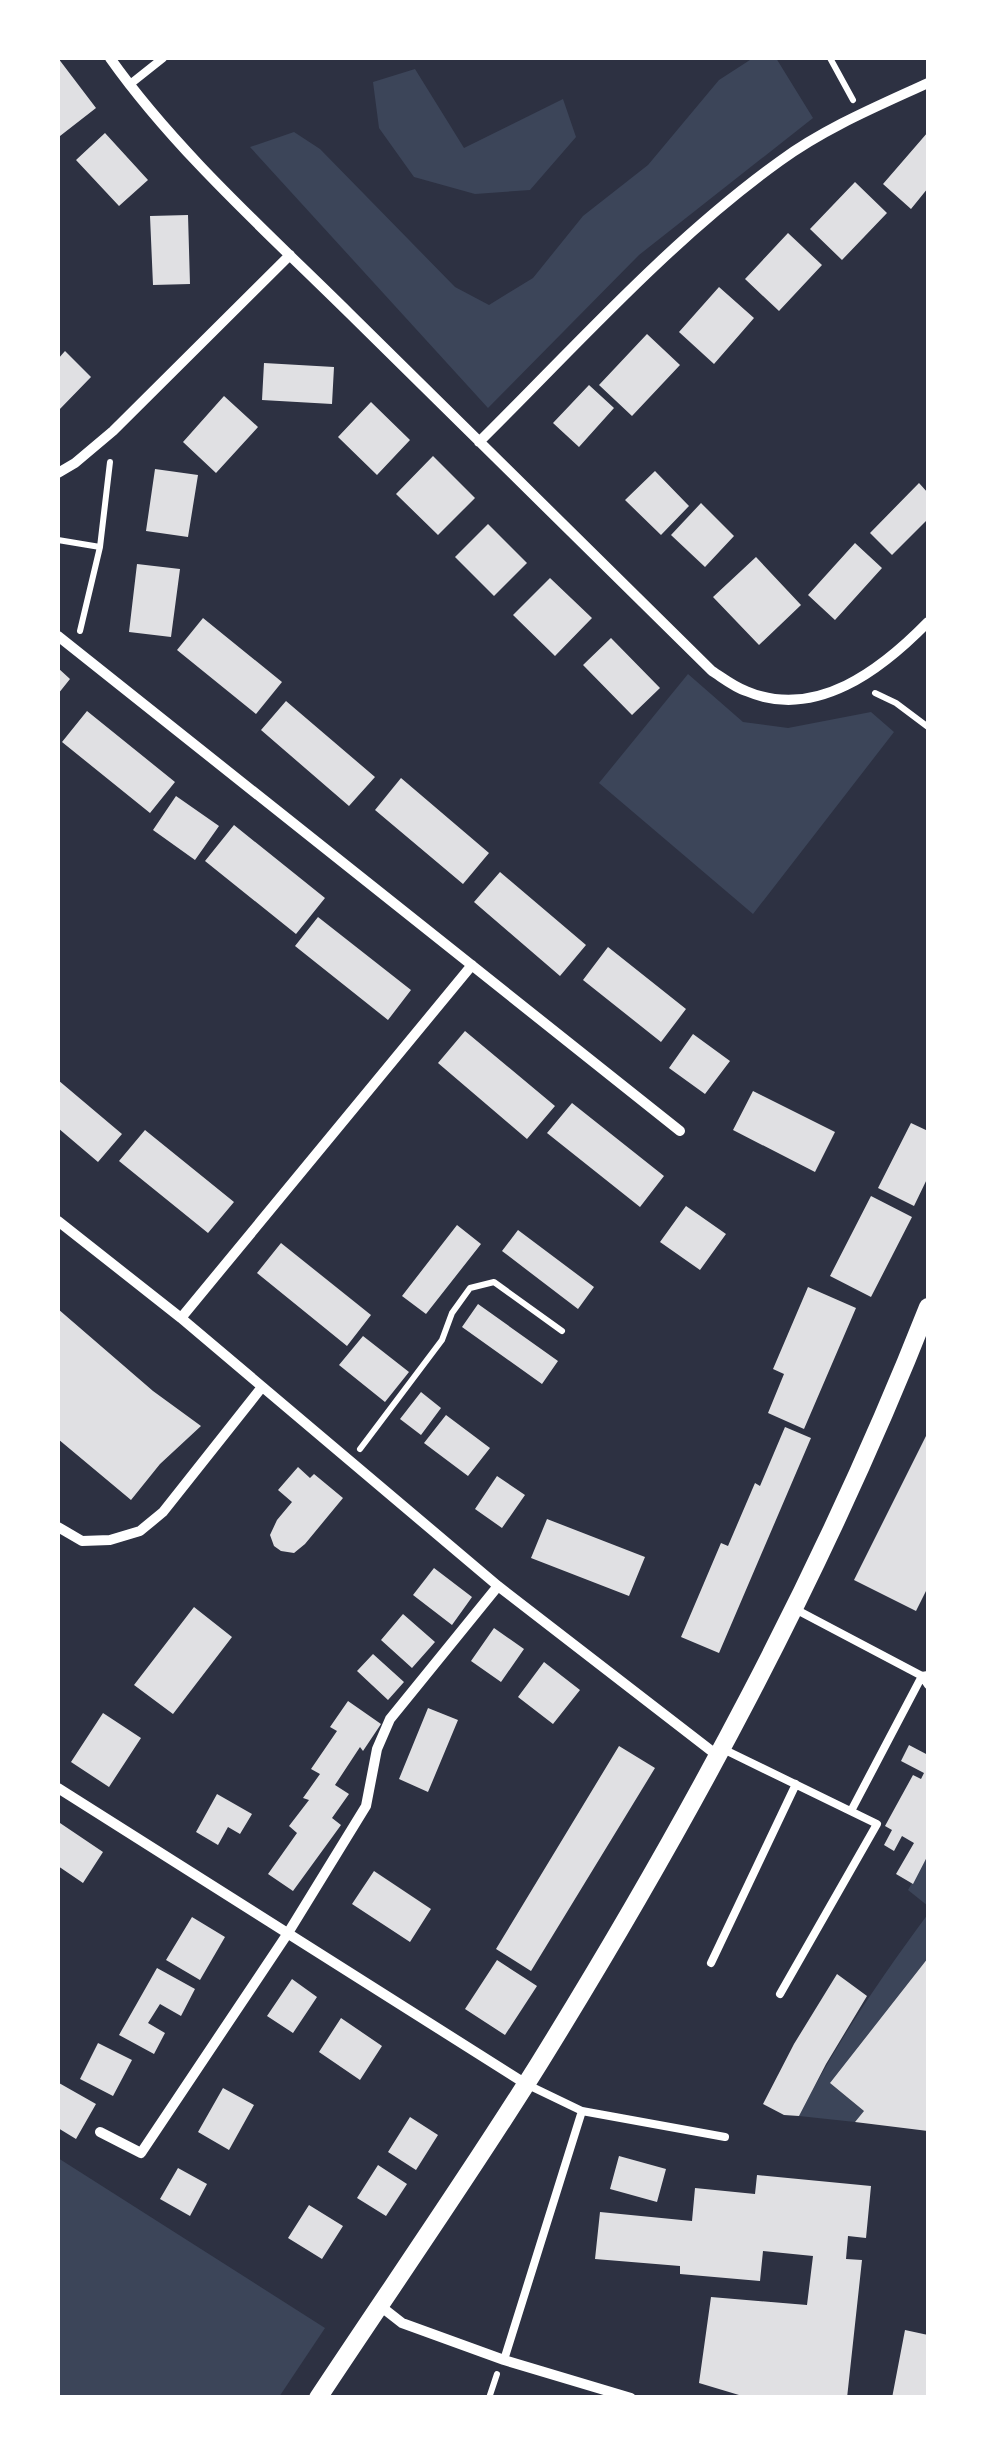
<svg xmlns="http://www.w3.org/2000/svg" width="986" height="2455" font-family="Helvetica,sans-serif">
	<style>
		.green { fill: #3c4559 }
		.building { fill: #e0e0e3 }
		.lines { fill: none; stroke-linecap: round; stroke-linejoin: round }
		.path { stroke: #fff; stroke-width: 6 }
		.service { stroke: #fff; stroke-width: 8 }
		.minor { stroke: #fff; stroke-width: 10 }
		.tertiary { stroke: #fff; stroke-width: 18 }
	</style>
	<rect width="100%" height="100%" fill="#2d3142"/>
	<path class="green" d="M753 58H776L813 118 639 255 488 408 250 147 294 132 320 149 455 287 489 305 533 278 583 216 648 165 719 80Z
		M415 69 464 148 563 99 576 137 530 190 475 194 414 177 379 128 373 82Z
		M688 674 743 722 788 728 871 712 894 732 753 914 599 783Z
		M928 1855 926 1882 928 1885V1906L908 1890Z
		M928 1914V1958L830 2083 864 2111 855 2122 799 2116C836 2043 880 1979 928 1914Z
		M58 2158 325 2328 279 2397H58Z"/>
	<path class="building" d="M58 58 96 108 60 136 58 133Z
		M928 132V188L911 209 883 184Z
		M105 133 148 180 119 206 76 160Z
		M855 182 887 213 842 260 810 229Z
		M188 215 190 284 153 285 150 216Z
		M788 233 822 265 779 311 745 279Z
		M719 287 754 318 714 364 679 332Z
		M647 334 680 365 632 416 599 385Z
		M65 351 91 377 58 411V359Z
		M264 363 334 367 332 404 262 400Z
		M589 385 614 408 579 447 553 423Z
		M224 396 258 427 216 473 183 442Z
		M371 402 410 440 377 475 338 437Z
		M433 456 475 498 438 535 396 494Z
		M155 469 198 475 188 537 146 531Z
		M655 471 689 506 661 535 625 500Z
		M919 483 928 493V519L892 555 870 533Z
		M701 503 734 536 705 567 671 535Z
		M488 524 527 563 494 596 455 557Z
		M855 543 882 568 835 620 808 595Z
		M756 557 801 605 759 645 713 597Z
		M137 564 180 569 171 637 129 632Z
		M550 578 592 618 555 656 513 615Z
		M203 618 282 682 256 714 177 650Z
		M611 638 660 688 632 715 583 665Z
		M58 668 70 679 58 694Z
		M286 701 375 777 349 806 261 730Z
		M87 711 175 782 150 813 62 742Z
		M401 778 489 853 463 884 375 810Z
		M176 796 219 826 195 860 153 830Z
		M234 825 325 898 296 934 205 861Z
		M500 872 586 945 560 976 474 902Z
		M318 917 411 990 388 1020 295 946Z
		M608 947 686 1009 661 1042 583 980Z
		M465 1031 555 1106 527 1139 438 1063Z
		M693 1034 730 1061 705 1094 669 1068Z
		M58 1080 122 1134 98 1162 58 1128Z
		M753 1091 835 1132 815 1172 733 1130Z
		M572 1103 664 1176 640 1207 547 1133Z
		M911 1123 928 1131V1177L914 1206 878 1188Z
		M145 1130 234 1202 208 1233 119 1161Z
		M871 1196 912 1217 871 1297 830 1276Z
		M686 1206 726 1234 700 1270 660 1242Z
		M457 1225 481 1244 426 1314 402 1296Z
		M518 1230 594 1287 578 1309 502 1251Z
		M281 1243 371 1315 347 1346 257 1273Z
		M808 1287 856 1308 804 1429 768 1413 784 1374 773 1369Z
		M478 1304 558 1361 542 1384 462 1327Z
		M58 1309 153 1391 201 1426 160 1464 131 1500 58 1439Z
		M363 1336 409 1372 385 1402 339 1365Z
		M421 1392 441 1408 421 1435 400 1419Z
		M446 1415 490 1448 468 1476 424 1443Z
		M785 1427 811 1438 719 1653 681 1637 721 1543 728 1546 755 1483 760 1486Z
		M928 1432V1592L926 1591 916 1611 854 1580Z
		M298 1467 310 1478 314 1474 343 1498 305 1544 294 1553 281 1551 274 1546 270 1535 277 1520 292 1502 278 1490Z
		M497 1476 525 1495 502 1528 475 1509Z
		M547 1519 645 1557 629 1596 531 1558Z
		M434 1568 472 1597 452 1625 413 1595Z
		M194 1607 232 1637 173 1714 134 1685Z
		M403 1614 435 1642 412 1668 381 1640Z
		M494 1628 524 1649 501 1682 471 1661Z
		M373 1654 404 1682 388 1700 357 1671Z
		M544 1662 580 1690 553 1724 518 1697Z
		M348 1701 381 1724 363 1751 360 1747 335 1785 349 1794 332 1818 341 1825 293 1891 268 1874 297 1833 289 1826 309 1800 303 1798 320 1774 311 1769 337 1731 330 1727Z
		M428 1708 458 1720 428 1792 399 1779Z
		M103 1713 141 1738 109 1787 71 1762Z
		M909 1745 928 1755V1855L913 1884 896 1874 914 1843 902 1836 894 1851 884 1845 892 1830 885 1826 913 1775 921 1779 924 1773 901 1761Z
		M619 1746 655 1768 531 1971 496 1949Z
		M217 1794 252 1814 240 1834 228 1827 218 1845 196 1832Z
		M60 1823 103 1852 83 1883 58 1866Z
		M374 1871 431 1909 410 1942 352 1904Z
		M192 1917 225 1937 200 1980 166 1960Z
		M928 1958V2131L855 2122 864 2111 830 2083Z
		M497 1960 537 1986 505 2035 465 2009Z
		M157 1968 195 1989 181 2016 160 2004 148 2023 165 2033 154 2054 119 2035Z
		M837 1974 867 1996 826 2064 799 2116 784 2115 763 2104 794 2044Z
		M292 1979 317 1997 293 2033 267 2016Z
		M341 2018 382 2046 360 2080 319 2052Z
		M98 2043 132 2060 113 2096 80 2079Z
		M59 2083 96 2104 76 2139 58 2128Z
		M223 2088 254 2105 229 2150 198 2132Z
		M410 2117 438 2135 416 2170 388 2152Z
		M619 2156 666 2169 657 2202 610 2189Z
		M378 2165 407 2184 386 2216 357 2198Z
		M178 2168 207 2184 190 2216 160 2199Z
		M757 2175 871 2186 866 2238 848 2236 846 2259 862 2260 847 2398H749L699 2383 711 2297 807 2305 813 2256 763 2251 760 2281 680 2274V2266L595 2259 600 2212 692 2221 695 2188 755 2194Z
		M309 2205 343 2226 322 2259 288 2238Z
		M905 2330 928 2335V2398H892Z"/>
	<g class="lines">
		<path class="path" d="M830 58 853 100
			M58 540 100 547
			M80 631 100 547 110 462
			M875 693 896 703 928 727
			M360 1449 442 1340 452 1313 470 1288 494 1282 562 1331
			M489 2398 497 2374"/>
		<path class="service" d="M129 85 163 58
			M795 1609 922 1676 851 1811
			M928 1675 922 1676 928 1685
			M723 1749 877 1824 780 1994
			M711 1963 796 1784
			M528 2085 582 2111 725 2137
			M504 2360 582 2111"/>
		<path class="minor" d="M110 58C175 150 268 233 349 313 470 433 591 552 712 671 723 678 734 687 746 691 816 721 882 669 928 622
			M479 442C576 346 669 241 780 161 825 128 878 106 928 83
			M58 473 75 463 113 431 290 255
			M58 636 680 1131
			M58 1221 181 1318 498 1586 718 1756
			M181 1318 472 965
			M58 1527 82 1541 110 1540 140 1531 163 1512 262 1387
			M58 1788 526 2084
			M100 2132 141 2153 288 1933 366 1806 377 1749 390 1719 498 1586
			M379 2305 402 2323 504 2360 631 2398"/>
		<path class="tertiary" d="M318 2398C392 2286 469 2176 540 2062 689 1821 824 1571 928 1307"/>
	</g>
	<rect width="986" height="2455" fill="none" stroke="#ffffff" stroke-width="120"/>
</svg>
